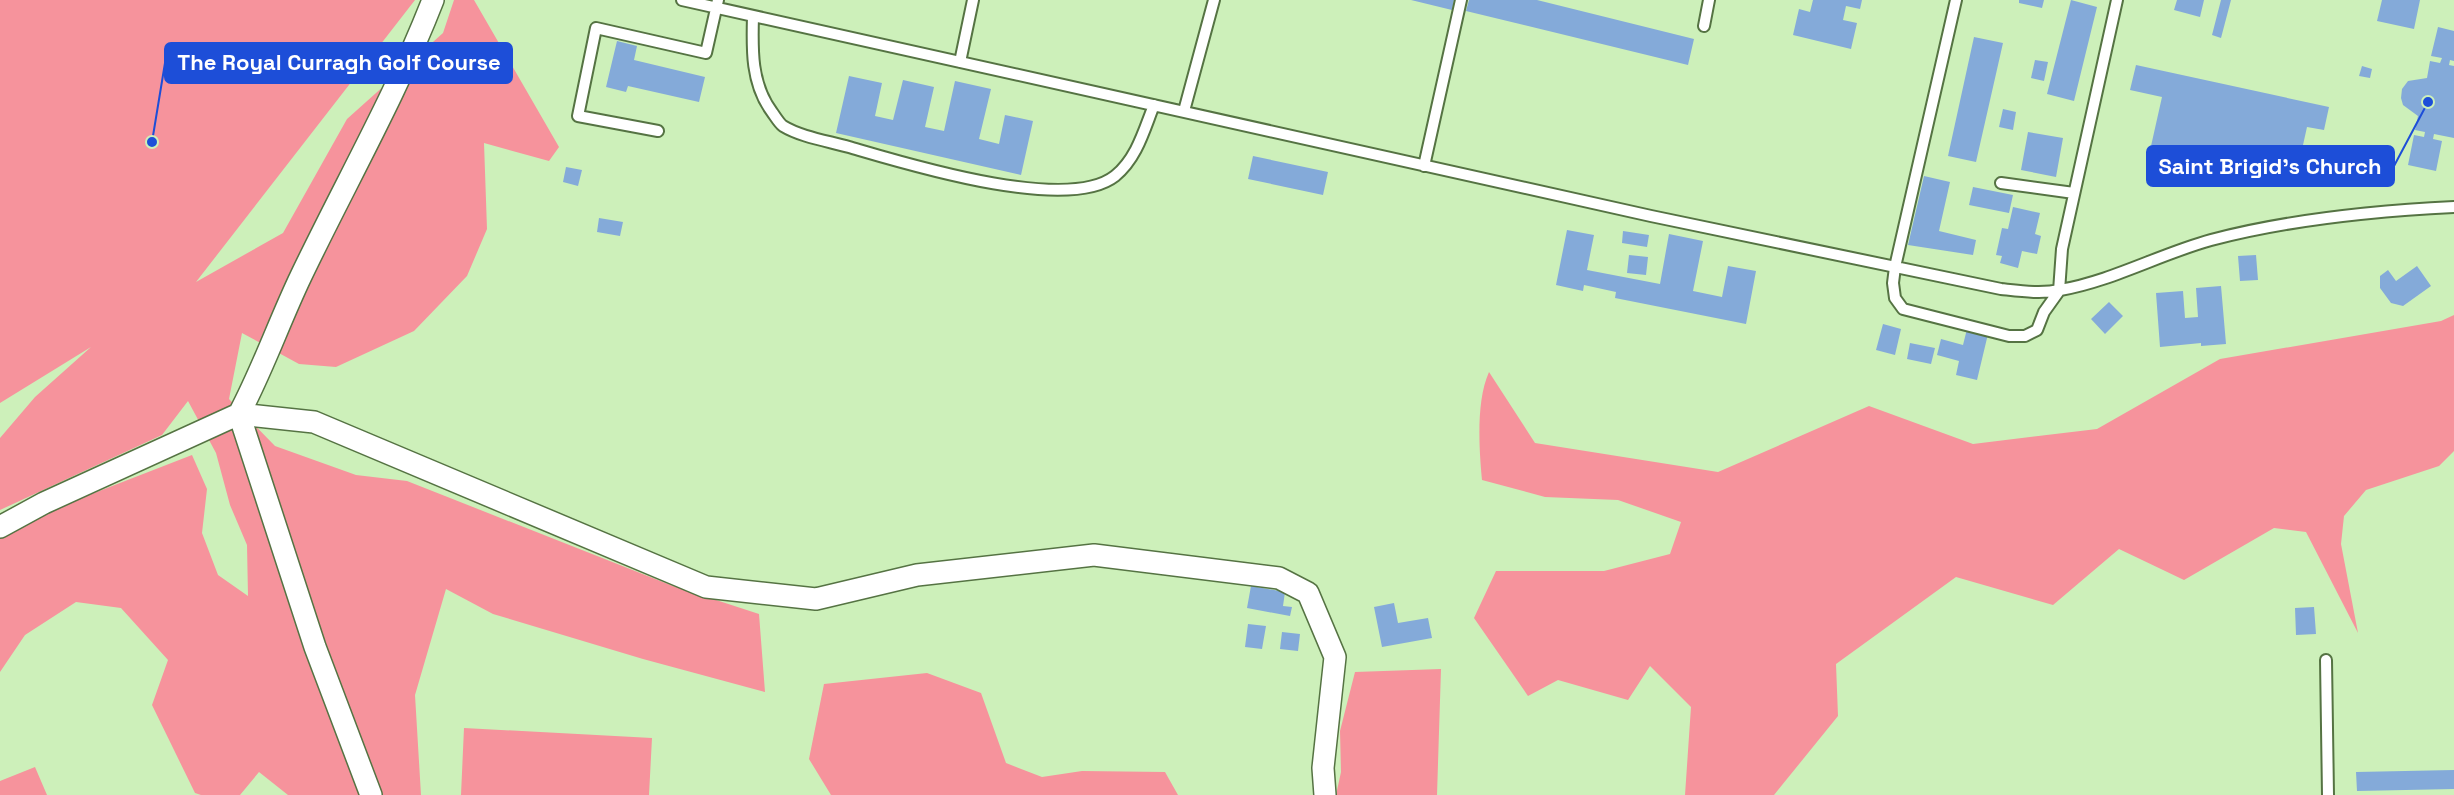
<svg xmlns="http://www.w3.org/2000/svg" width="2454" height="795" font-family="'Space Grotesk',sans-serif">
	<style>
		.green { fill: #f6939c }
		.building { fill: #84aad9 }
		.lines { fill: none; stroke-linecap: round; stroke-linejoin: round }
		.service-casing { stroke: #557343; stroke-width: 14 }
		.minor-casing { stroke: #557343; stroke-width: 24 }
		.service { stroke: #fff; stroke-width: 10 }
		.minor { stroke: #fff; stroke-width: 21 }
		.leader { fill: none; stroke: #1d4ed8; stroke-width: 2 }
		.callout-dot { fill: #1d4ed8; stroke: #cdf0ba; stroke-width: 2 }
		.callout { fill: #1d4ed8; stroke: #1d4ed8; stroke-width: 2 }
		.callout-label { font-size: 22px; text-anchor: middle; font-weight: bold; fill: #fff }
	</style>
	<rect width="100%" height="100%" fill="#cdf0ba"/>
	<path class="green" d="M0 0H415L196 282 283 233 347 119 443 33 454 0H474L559 147 549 161 484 143 487 229 467 276 414 331 336 367 299 364 242 333 229 399 275 446 356 475 407 481 673 586 759 614 765 692 643 659 493 614 446 589 415 695 421 795H288L259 772 240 795H201L195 793 152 705 168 660 121 608 76 602 25 635 0 672V538L53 509 192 455 207 489 202 533 218 575 248 596 247 545 230 505 216 453 188 401 162 435 0 510V438L35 397 91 347 0 403Z
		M2454 315V451L2439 466 2366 490 2344 516 2341 544 2358 633 2306 532 2274 528 2184 580 2119 549 2053 605 1956 577 1836 664 1838 716 1774 795H1685L1691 707 1650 666 1628 700 1558 680 1528 696 1474 618 1496 571H1604L1670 554 1681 522 1618 500 1545 497 1482 480C1479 448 1476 401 1489 372L1535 443 1718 472 1869 406 1973 444 2097 429 2220 359 2441 321Z
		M1441 669 1437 795H1336L1341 772 1340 731 1355 672Z
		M927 673 981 693 1006 763 1042 777 1082 771 1165 772 1178 795H831L809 759 824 684Z
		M464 728 652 738 649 795H461Z
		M35 767 47 795H0V781Z"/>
	<path class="building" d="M1411 0H1454L1452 10Z
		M1469 0H1537L1694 39 1688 65 1466 11Z
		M1813 0H1862L1860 9 1846 6 1843 20 1857 23 1851 49 1793 35 1799 9 1810 12Z
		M2019 0H2044L2042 8 2019 3Z
		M2071 0 2097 7 2074 101 2047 94Z
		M2177 0H2204L2200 17 2174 10Z
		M2221 0H2231L2221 38 2212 35Z
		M2382 0H2420L2414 29 2377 21Z
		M2438 27 2454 31V61L2450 60 2449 65 2454 66V138L2434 134 2433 139 2442 141 2436 171 2408 165 2414 135 2424 137 2425 132 2415 130 2418 116 2403 105 2401 98 2402 89 2408 81 2427 78 2430 61 2440 63 2442 58 2431 56Z
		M1974 37 2003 43 1976 162 1948 156Z
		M617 41 637 46 634 60 705 77 699 102 628 86 626 92 606 87Z
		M2035 60 2048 62 2044 81 2031 78Z
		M2136 65 2329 107 2324 130 2307 127 2299 163 2285 160 2280 183 2149 155 2162 97 2130 90Z
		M2362 66 2372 69 2370 78 2359 76Z
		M849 76 882 83 875 116 893 120 903 80 934 87 925 127 944 131 955 81 991 89 979 139 999 144 1005 115 1033 121 1021 175 836 133Z
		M2003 109 2016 112 2013 130 1999 127Z
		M2028 132 2063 138 2056 177 2021 170Z
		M1253 156 1328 172 1323 195 1248 179Z
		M566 167 582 170 578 186 563 182Z
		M1924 176 1950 182 1939 231 1976 240 1973 255 1908 245Z
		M1973 187 2013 195 2009 213 1969 205Z
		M2013 207 2040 213 2035 234 2041 236 2037 254 2022 251 2018 268 2000 263 2002 256 1996 255 2002 228 2008 229Z
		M599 218 623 222 620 236 597 232Z
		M1567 230 1594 235 1587 270 1660 284 1669 234 1703 241 1693 291 1722 297 1728 266 1756 271 1746 324 1615 298 1616 292 1584 285 1583 291 1556 285Z
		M1623 231 1649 235 1647 247 1622 243Z
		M1629 255 1648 257 1646 275 1627 273Z
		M2256 255 2258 280 2240 281 2238 256Z
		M2417 266 2431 286 2403 306 2391 303 2380 288V276L2388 270 2396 281Z
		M2221 286 2226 344 2201 346V343L2160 347 2156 293 2183 291 2185 318 2198 317 2196 288Z
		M2109 302 2123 316 2105 334 2091 319Z
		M1883 324 1901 329 1895 355 1876 350Z
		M1967 329 1988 334 1977 380 1956 375 1959 361 1937 355 1941 339 1963 345Z
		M1910 343 1935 348 1931 364 1907 359Z
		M1251 586 1285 592 1283 606 1292 607 1290 616 1247 608Z
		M1394 603 1398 623 1428 618 1432 638 1382 647 1374 607Z
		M2314 607 2316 634 2296 635 2295 608Z
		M1248 624 1266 626 1262 649 1245 647Z
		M1282 632 1300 634 1298 651 1280 649Z
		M2454 770V789L2357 791 2356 772Z"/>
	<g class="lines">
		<defs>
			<path id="service" d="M682 0 1651 216 2001 289C2020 291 2041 294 2060 290 2112 281 2160 254 2211 240 2290 219 2373 211 2454 207
				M1956 0 1895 267 1893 283 1895 298 1903 309 2009 336H2025L2037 330 2044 312 2059 291 2062 249 2117 0
				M753 16C752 49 751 84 772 112 775 116 779 123 783 126 801 137 828 141 849 147 904 163 1067 214 1115 176 1137 158 1144 130 1154 105
				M1704 26 1709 0
				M960 62 973 0
				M1184 111 1214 0
				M658 131 578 116 596 28 706 53 718 0
				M1424 166 1461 0
				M2001 183 2074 193
				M2326 660 2328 795"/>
			<path id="minor" d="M0 527 44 503 239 414 314 422 706 587 816 599 917 575 1094 555 1279 578 1308 593 1335 657 1323 768 1325 795
				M371 795 315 647 239 414C263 369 279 322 301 276 345 184 396 95 433 0"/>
		</defs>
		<use href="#service" class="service-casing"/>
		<use href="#minor" class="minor-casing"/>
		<use href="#service" class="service"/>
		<use href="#minor" class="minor"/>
	</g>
	<path class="leader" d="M152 142L165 63M2428 102L2394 166"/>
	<g class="callout-dot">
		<circle cx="152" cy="142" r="6"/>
		<circle cx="2428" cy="102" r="6"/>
	</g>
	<g class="callout">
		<rect x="165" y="43" width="347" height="40" rx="6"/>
		<rect x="2147" y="146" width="247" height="40" rx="6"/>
	</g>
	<g class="callout-label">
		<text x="339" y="70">The Royal Curragh Golf Course</text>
		<text x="2270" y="174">Saint Brigid's Church</text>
	</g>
</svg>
